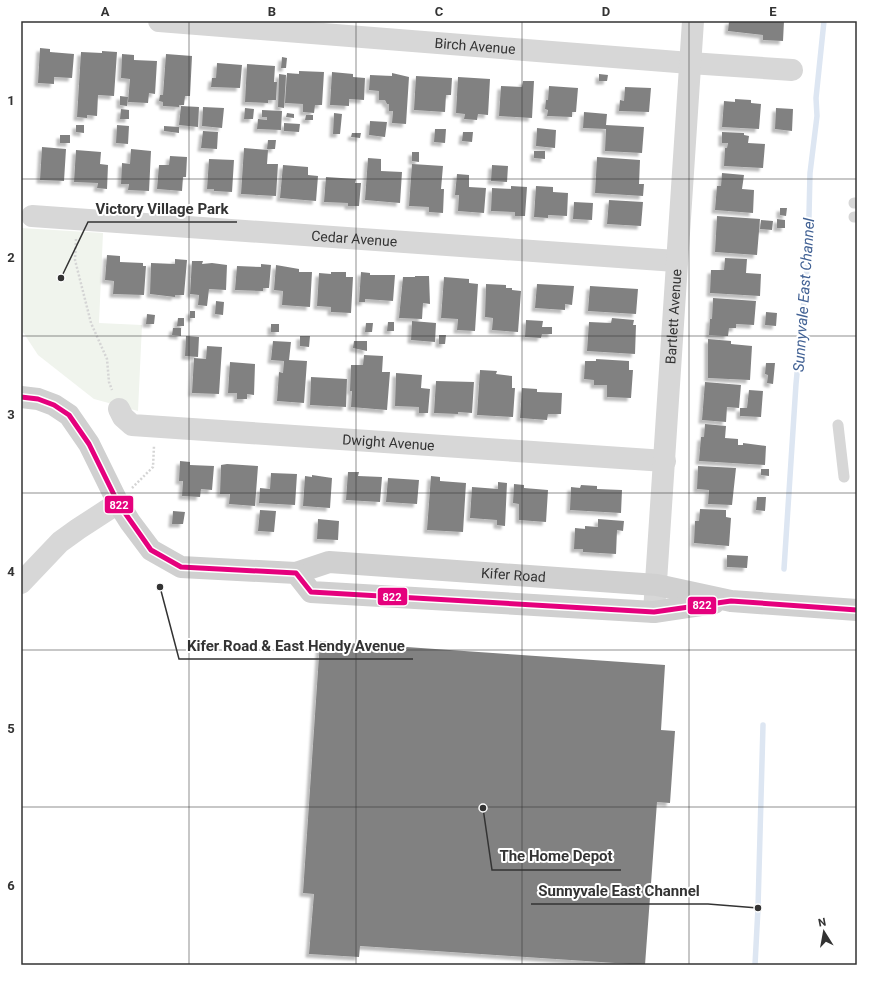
<svg xmlns="http://www.w3.org/2000/svg" width="878" height="986" font-family="Roboto,sans-serif">
	<style>
		.green { fill: #f0f4ed }
		.lines { fill: none; stroke-linecap: round; stroke-linejoin: round }
		.stream { stroke: #dde6f2; stroke-width: 5.5 }
		.building { fill: #818181; filter: url(#shadow) }
		.path { stroke: #d5d5d5; stroke-width: 2.5; stroke-dasharray: 2 2; stroke-linecap: butt }
		.service { stroke: #d7d7d7; stroke-width: 11 }
		.minor { stroke: #d7d7d7; stroke-width: 22 }
		.tertiary { stroke: #d7d7d7; stroke-width: 22 }
		.secondary { stroke: #d0d0d0; stroke-width: 22 }
		.bus-1-casing { stroke: #fff; stroke-width: 8 }
		.bus-1 { stroke: #e5007d; stroke-width: 5 }
		.grid { fill: none; stroke: #333; stroke-width: 1; stroke-opacity: 0.55 }
		.labels { text-anchor: middle; dominant-baseline: central; stroke-width: 4; stroke-linejoin: round; paint-order: stroke }
		.street-label { font-size: 14px; fill: #333; stroke: #fff }
		.water-label { font-size: 15px; font-style: italic; fill: #416194; stroke: #fff }
		.leader { fill: none; stroke: #333; stroke-width: 1.5 }
		.callout-dot { fill: #333; stroke: #fff; stroke-width: 1.5 }
		.callout-label { font-size: 15px; text-anchor: middle; font-weight: bold; fill: #333; stroke: #fff; stroke-width: 4; stroke-linejoin: round; paint-order: stroke }
		.line-badge { stroke: #fff; stroke-width: 1.5 }
		.badge-label { font-size: 11px; text-anchor: middle; font-weight: bold; fill: #fff }
		.neatline { fill: none; stroke: #333; stroke-width: 1.5 }
		.grid-label { font-size: 13px; text-anchor: middle; font-weight: bold; fill: #333 }
	</style>
	<defs>
		<filter id="shadow"><feDropShadow dx="-3.5" dy="3.5" stdDeviation="1" flood-color="#0004"/></filter>
	</defs>
	<rect width="100%" height="100%" fill="#fff"/>
	<path class="green" d="M21 228 103 233 99 323 142 325 138 411 94 399 38 355 21 329Z"/>
	<g class="lines">
		<path class="stream" d="M784 569 796 384 808 258 810 173 817 116 816 98 824 21
			M755 965 758 908 763 725"/>
	</g>
	<path class="building" d="M729 21H784L783 41 763 40V35L728 31Z
		M40 48 50 49V52L74 54 72 78 54 77V84L38 83Z
		M102 51 117 52 114 96 98 95 97 116 87 115V118L77 117 81 52 102 53Z
		M122 54 134 55V60L157 61 155 94 149 93 148 103 128 102 130 79 121 78Z
		M166 54 192 56 190 96H185L184 105H179V107L163 106V102L159 101 160 95H163Z
		M282 57 287 58 286 68H281Z
		M217 63 242 65 240 88 211 87 212 78H216Z
		M247 64 275 66 274 82H277L276 100H268V103L245 102Z
		M299 71 324 72 322 105H315L314 113 303 112V104L285 103 287 73 299 74Z
		M332 72 353 74V77L365 78 364 100 349 99V106L330 105Z
		M392 73 409 77 406 124 392 123 393 111H389V104H387L385 100H379V91L369 90 370 75 392 76Z
		M279 74 286 75 284 108 278 107Z
		M599 74 608 75 607 81H599Z
		M416 76 452 78 451 95H446L445 112 414 110Z
		M458 77 490 79 488 115 478 114 477 120 464 119 465 114 456 113Z
		M523 81H534L532 118 499 116 501 86 522 87Z
		M549 86 578 88 576 112H572V117L547 116 548 110 545 109 546 100H548Z
		M625 87 651 88 649 112 619 111 620 100 624 101Z
		M120 96 128 97 127 106 120 105Z
		M735 99 751 100V103L761 104 759 129 722 127 724 101 735 102Z
		M181 106 199 107 198 127 179 125Z
		M203 107 224 108 222 128 202 126Z
		M245 108 254 109 253 119H244Z
		M776 108 793 109 792 131 775 129Z
		M121 109 129 110V119H120Z
		M262 110 282 111 281 130 257 129 258 119 267 120V117H262Z
		M584 112 607 114 606 125 644 127 642 153 605 151 606 129 583 128Z
		M287 113 294 114V118L286 117Z
		M334 113 342 114 340 134H333Z
		M306 115H313V120H305Z
		M370 121 387 122 385 137 369 135Z
		M284 123 300 124 299 132 284 131Z
		M76 125H84V133L76 132Z
		M117 125 129 126 128 144 116 143Z
		M164 126 179 127V133L164 131Z
		M537 128 556 130 555 148 536 146Z
		M435 129H446L445 143 434 142Z
		M203 131 218 132 217 149 201 148Z
		M463 132H473L472 142 462 141Z
		M722 132 744 133V135L749 136 748 143 765 144 763 168 724 166 725 148H727L728 143H722Z
		M352 133H361L360 138 351 137Z
		M60 135H70V143H60Z
		M268 140H276L275 149H267Z
		M42 147 66 149 64 181 40 180Z
		M244 148 268 150 267 164H278L276 196 241 194Z
		M131 149 151 151 149 191 128 190 129 184H121L122 163 130 164Z
		M76 150 101 152 100 164 108 165 107 189 97 188 98 183 74 182Z
		M534 151H545V159L534 158Z
		M412 152H419V162L412 161Z
		M170 156 187 157 186 177H183L182 191 157 189 159 165H169Z
		M597 157 640 160 639 184H644L643 196 595 193Z
		M368 158 381 159V171L402 172 400 203 365 200Z
		M209 159 234 160 232 192 214 191V189H207Z
		M412 164 443 166 441 189H444L443 213 429 212V207L409 206Z
		M283 165 308 167V175L318 176 316 201 280 198Z
		M492 165 508 166 507 182 491 181Z
		M722 173 744 175 742 189 754 190 753 213 715 210 717 186H721Z
		M457 174 469 175V187L486 188 484 213 458 211 459 195H455Z
		M326 177 356 179 355 183H361L359 206H348V203L324 202Z
		M511 186 527 187 525 216H515V212L491 211 492 188 511 189Z
		M536 186 553 187V192L568 193 567 216 548 215V218L534 217Z
		M609 200 643 202 641 226 607 224Z
		M574 202 593 203 592 220 573 219Z
		M780 208H787L786 216 780 215Z
		M717 216 760 219 757 255 715 252Z
		M777 219 785 220V228H777Z
		M761 220 773 221 772 230 760 229Z
		M107 255 120 256V262L143 263V266H146L144 295 113 294 114 281 105 280Z
		M725 258 747 259 746 273 761 274 760 296 710 293 711 270H724Z
		M175 259 187 260 184 295H175V297L150 294 151 263 175 264Z
		M192 261H203L202 264 212 263 227 265 226 290 209 289 207 306 198 305 199 295 190 294Z
		M261 264 271 265 269 288H263V291L235 290 237 266 261 267Z
		M276 265 299 269V272H312L310 307 282 305 283 291 274 290Z
		M331 272H346V277H353L351 313 331 312V307L317 306 319 273 331 274Z
		M361 272 370 273V275H395L393 301 365 299V302H359Z
		M415 276H429L430 304 423 303 422 319 399 318 403 277H415Z
		M444 277 469 279V283L478 284 475 331 457 330 458 319 441 318Z
		M486 284 506 285V288H512V290L521 291 518 332 492 330 493 318 485 317Z
		M537 284 574 286 572 305 565 304V310L535 308Z
		M590 286 638 289 636 314 588 311Z
		M713 298 756 301 754 325 736 324V328H729L728 336 709 335 710 319H712Z
		M216 301 224 302 223 315 215 314Z
		M190 311H195V318H190Z
		M766 312 777 313 776 326 765 325Z
		M147 314 155 315 154 324H146Z
		M178 318H184V326H177Z
		M612 318 634 320 633 325H636L635 354 587 351 589 322 611 323Z
		M526 320 543 321 542 327H552V334H542L541 338 525 337Z
		M412 321 436 323 435 342 411 340Z
		M388 322H394V331H387Z
		M366 323H373L372 332H365Z
		M271 324H279V332H271Z
		M173 328H181V336L172 335Z
		M439 335H446L445 344H439Z
		M186 336 199 337 198 357 185 356Z
		M300 336H310L309 347 300 346Z
		M708 339 731 341V344L752 346 750 380 708 378Z
		M273 341 291 342 289 360 307 361 304 403 277 401 279 372 283 373 284 361 271 360Z
		M354 341H367V351L353 348Z
		M207 346 222 347 219 394 192 393 194 358 206 359Z
		M364 355 383 356 382 372H390L387 410 351 407 352 391H350L351 365H363Z
		M596 359 629 361V370H633L631 398 607 397V385H594V380L584 379 585 361H596Z
		M230 362 255 364 254 395 247 394V399H237V393H228Z
		M766 363H775L773 384 767 383 768 375 765 374Z
		M480 370 497 371 496 374 512 376V388H515L513 417 477 415Z
		M396 373 422 375 421 388 430 389 428 413H419V407L395 406Z
		M311 377 347 379 346 407 310 405Z
		M436 381 474 382 472 413 458 412V414L434 413Z
		M705 382 741 385 739 408 727 407 726 422 702 420Z
		M522 388 537 389V392L562 393 561 414H548L547 420 520 418Z
		M749 390 763 391 761 417 740 416V408H747Z
		M705 424 726 426 725 438 738 439V445H743V443L766 446 765 465 699 461 701 437H704Z
		M180 461 190 462V465L214 466 212 490 201 489 200 497 182 496 183 481H179Z
		M227 464 258 466 255 506 229 504 230 494H220L221 465Z
		M698 466 736 468 732 505 708 504 709 490 697 489Z
		M761 469H769V476L761 475Z
		M348 472H359L358 476 382 477 380 502 346 500Z
		M271 473 297 474 295 505 259 503 260 488 270 489Z
		M312 475 332 478 330 508 303 506 305 476 312 477Z
		M431 476 440 477V481L466 483 463 532 427 530Z
		M388 478 419 480 417 504 386 502Z
		M498 482 507 483 505 526 497 525V520L470 518 472 487 498 489Z
		M514 484 524 485V488L548 490 546 522 519 520V504L513 503Z
		M581 485 597 486V489L622 490 621 513 570 510 571 487 580 488Z
		M757 497H766L765 511 756 510Z
		M700 509 726 510V517L731 518 729 546 694 543 695 521H699Z
		M260 510 276 511 274 532 258 531Z
		M173 511 185 512 183 524H172Z
		M318 519 339 521 338 540 317 539Z
		M598 519 624 521 623 531 617 530 616 554 583 552V549H574L575 528 585 529V526L598 527Z
		M727 555 748 556 747 568 727 567Z
		M320 641 665 665 661 730 675 731 670 803 657 802 645 965 360 946 359 957 309 954 314 894 303 893Z"/>
	<g class="lines">
		<path class="path" d="M76 239 75 260 91 323 107 359 109 382 112 390
			M132 488 153 467 154 446"/>
		<path class="service" d="M854 203H857
			M854 217H857
			M838 425 844 477"/>
		<g class="minor">
			<path id="s1" d="M159 21 690 63 792 70"/>
			<path id="s2" d="M32 216 676 261"/>
			<path id="s3" d="M119 409 123 417 132 425 665 461"/>
			<path id="s4" d="M654 612 693 21"/>
		</g>
		<path class="tertiary" d="M21 583 60 542 78 529 118 503"/>
		<g class="secondary">
			<path id="s5" d="M21 397 38 399 54 405 69 415 89 444 118 503 130 522 151 550 181 567 296 573 329 562 657 585 731 601 857 610"/>
			<path d="M296 573 311 592 654 612 714 603"/>
		</g>
		<defs>
			<path id="bus-1" d="M21 397 38 399 54 405 69 415 89 444 118 503 151 550 181 567 296 573 311 592 654 612 731 601 857 610"/>
		</defs>
		<use href="#bus-1" class="bus-1-casing"/>
		<use href="#bus-1" class="bus-1"/>
	</g>
	<path class="grid" d="M189 21V965M356 21V965M522 21V965M689 21V965M21 179H857M21 336H857M21 493H857M21 650H857M21 807H857"/>
	<g class="labels">
		<g class="street-label">
			<text stroke="none"><textPath href="#s1" startOffset="317">Birch Avenue</textPath></text>
			<text stroke="none"><textPath href="#s2" startOffset="323">Cedar Avenue</textPath></text>
			<text stroke="none"><textPath href="#s4" startOffset="296">Bartlett Avenue</textPath></text>
			<text stroke="none"><textPath href="#s3" startOffset="278">Dwight Avenue</textPath></text>
			<text stroke="none"><textPath href="#s5" startOffset="580">Kifer Road</textPath></text>
		</g>
		<g class="water-label">
			<text transform="translate(804 295) rotate(-86)">Sunnyvale East Channel</text>
		</g>
	</g>
	<path class="leader" d="M61 278L88 222H237M160 587L179 659H413M483 808L492 870H621M758 908L708 904H531"/>
	<g class="callout-dot">
		<circle cx="61" cy="278" r="4"/>
		<circle cx="160" cy="587" r="4"/>
		<circle cx="483" cy="808" r="4"/>
		<circle cx="758" cy="908" r="4"/>
	</g>
	<g class="callout-label">
		<text x="162" y="214">Victory Village Park</text>
		<text x="296" y="651">Kifer Road &amp; East Hendy Avenue</text>
		<text x="556" y="861">The Home Depot</text>
		<text x="619" y="896">Sunnyvale East Channel</text>
	</g>
	<g class="line-badge">
		<rect x="104" y="495" width="30" height="19" rx="4" fill="#e5007d"/>
		<rect x="377" y="587" width="31" height="19" rx="4" fill="#e5007d"/>
		<rect x="687" y="596" width="30" height="19" rx="4" fill="#e5007d"/>
	</g>
	<g class="badge-label">
		<text x="119" y="509">822</text>
		<text x="392" y="601">822</text>
		<text x="702" y="609">822</text>
	</g>
	<rect width="878" height="986" fill="none" stroke="#ffffff" stroke-width="44"/>
	<g transform="translate(824 932) rotate(349)" stroke="#ffffff" stroke-width="3" paint-order="stroke">
	<path d="M0-3L7 15L0 10L-7 15Z" fill="#333333"/>
	<text y="-6" font-size="11" font-weight="bold" text-anchor="middle" fill="#333333">N</text>
	</g>
	<rect x="22" y="22" width="834" height="942" class="neatline"/>
	<g class="grid-label">
		<text x="105" y="16">A</text>
		<text x="272" y="16">B</text>
		<text x="439" y="16">C</text>
		<text x="606" y="16">D</text>
		<text x="773" y="16">E</text>
		<text x="11" y="105">1</text>
		<text x="11" y="262">2</text>
		<text x="11" y="419">3</text>
		<text x="11" y="576">4</text>
		<text x="11" y="733">5</text>
		<text x="11" y="890">6</text>
	</g>
</svg>
